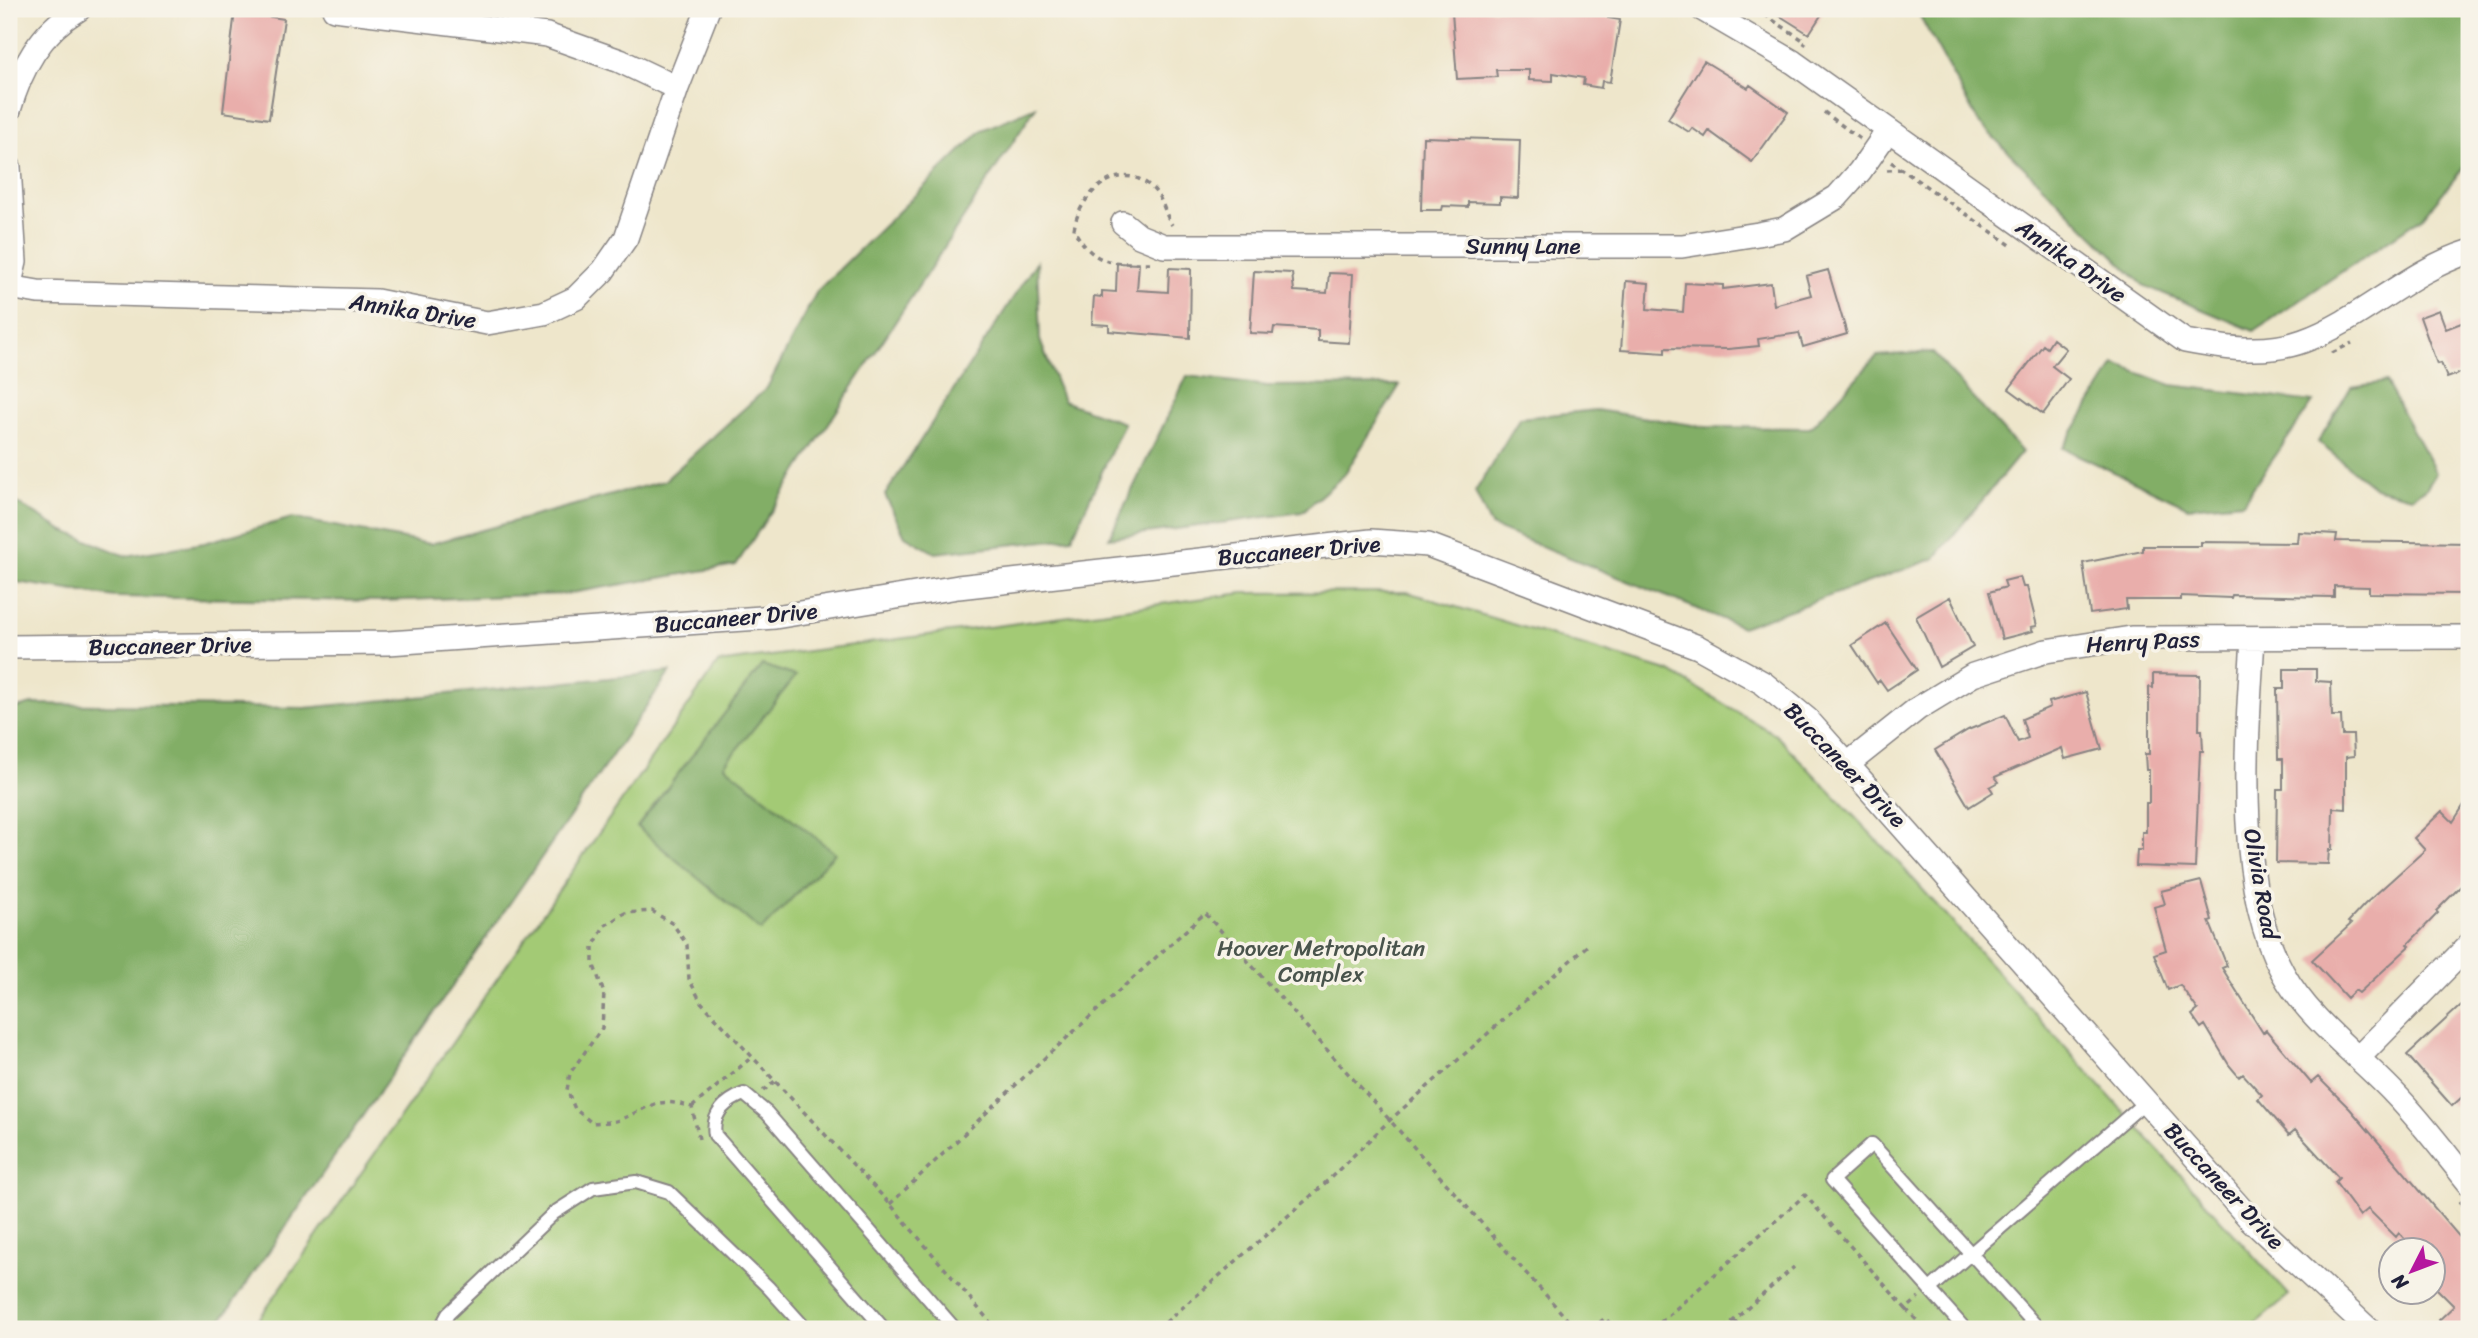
<svg xmlns="http://www.w3.org/2000/svg" width="2478" height="1338" font-family="Sriracha,sans-serif">
	<style>
		.green { fill: #a3ca75; stroke: #627658; stroke-width: 2 }
		.forest { fill: #82ae66; stroke: #526850; stroke-width: 2 }
		.building { fill: #e9aeab }
		.lines { fill: none; stroke-linecap: round; stroke-linejoin: round }
		.lane-casing { stroke: #888483; stroke-width: 16 }
		.street-casing { stroke: #888483; stroke-width: 26 }
		.path { stroke: #888483; stroke-width: 3.5; stroke-dasharray: 5 5; stroke-linecap: butt }
		.lane { stroke: #fff; stroke-width: 12 }
		.street { stroke: #fff; stroke-width: 23 }
		.labels { text-anchor: middle; dominant-baseline: central; stroke-width: 7; stroke-linejoin: round; paint-order: stroke }
		.street-label { font-size: 23px; fill: #22223b; stroke: #f7f3e8 }
		.park-label { font-size: 23px; fill: #49544c; stroke: #f7f3e8 }
	</style>
	<rect width="100%" height="100%" fill="#f7f3e8"/>
	<filter id="ink" filterUnits="userSpaceOnUse"><feTurbulence type="fractalNoise" baseFrequency=".0143" numOctaves="2"/><feDisplacementMap in="SourceGraphic" scale="14" xChannelSelector="R" yChannelSelector="G"/><feConvolveMatrix kernelMatrix="1 2 1 2 8 2 1 2 1" color-interpolation-filters="sRGB"/></filter>
	<filter id="wash" filterUnits="userSpaceOnUse"><feTurbulence type="fractalNoise" baseFrequency=".00686" numOctaves="4" result="noise"/><feDisplacementMap in="SourceGraphic" scale="28" xChannelSelector="R" yChannelSelector="G"/><feGaussianBlur stdDeviation="1.57" result="paint"/><feColorMatrix in="noise" values="0 0 0 0 0 0 0 0 0 0 0 0 0 0 0 0 0 1.4 0 .05"/><feComposite in="paint" operator="in"/></filter>
	<g filter="url(#wash)">
		<rect width="100%" height="100%" fill="#eee6cb"/>
		<path class="green" d="M1407 592 1670 672 1776 735 1896 860 2289 1295 2249 1329H252L718 663 1243 593Z"/>
		<path class="forest" d="M1916 9H2469V161L2423 217 2254 331 2143 285 1979 123Z
			M1036 107 736 565 565 594 379 601 115 597 9 581V498L62 530 126 556 204 543 292 518 430 544 664 481 767 388 817 291 982 130Z
			M1037 261 1040 340 1063 401 1124 423 1072 538 935 553 905 536 885 495Z
			M1932 352 2022 452 1934 559 1742 627 1491 526 1475 492 1520 418 1596 410 1706 427 1810 428 1877 356Z
			M2115 364 2171 385 2313 402 2243 502 2188 507 2063 448Z
			M1187 376 1267 386 1400 385 1344 475 1302 512 1109 538Z
			M2386 382 2436 473 2426 488 2412 497 2375 488 2318 442 2351 387Z
			M762 665 796 676 724 765 835 853 761 931 637 827Z
			M670 672 215 1329H9V710L32 704 305 708Z"/>
		<g id="blocks">
			<path class="building" d="M1468 9H1582L1608 13V18L1620 20 1610 82 1602 81 1601 88 1583 85 1584 78 1553 73V81L1529 80V70H1496L1497 77 1457 79 1452 12Z
				M1769 9H1825L1809 34Z
				M235 11 284 19 269 119 223 112Z
				M1704 61 1748 88 1750 85 1788 112 1752 162 1709 131 1705 137 1692 128 1689 132 1668 119Z
				M1423 137 1520 140 1518 198 1500 197V203L1468 202V207L1443 206 1442 210H1421Z
				M1117 263 1139 264 1137 290 1168 292 1169 268 1191 269 1190 338 1109 331V325L1092 324 1094 296 1102 297V291L1116 292Z
				M1828 270 1847 334 1803 347 1799 333 1758 339 1759 346 1728 349 1665 348V353L1621 350 1626 281 1649 283 1647 309 1683 312 1685 283 1723 285V289L1771 283 1774 305 1811 295 1806 276Z
				M1254 271 1292 273 1294 291 1327 293 1329 273 1353 274 1349 343 1318 341V330L1274 327 1273 334 1250 333Z
				M2439 310 2446 329 2469 320V370L2447 378 2441 363 2437 364 2420 317Z
				M2053 339 2066 349 2052 366 2069 379 2043 414 2009 389 2043 345 2047 348Z
				M2298 532 2337 534 2336 541 2469 543V594L2369 593V587L2334 586V597L2232 595 2231 598 2181 596V600H2126L2127 609 2090 614 2083 563 2143 551V546H2201V542L2297 543Z
				M2020 577 2023 587H2027L2037 626 2031 627 2033 631 2002 639 1989 592 2006 587 2004 581Z
				M1950 597 1973 647 1939 667 1916 617Z
				M1886 623 1917 670 1887 690 1880 680 1877 683 1852 645Z
				M2284 669H2316V681L2331 682 2332 716H2341L2342 735H2353L2354 756 2346 757V809L2333 808 2332 850H2329L2328 864 2276 863 2277 789H2283V759H2278L2277 689H2284Z
				M2153 674 2200 675 2199 730H2202L2203 751H2200L2195 868 2136 866 2137 850H2142V832H2146V803H2149V770H2146L2145 754H2149V687L2153 688Z
				M2086 692 2102 749 2065 759 2062 748 1995 777 1999 782 1990 787 1993 792 1969 807 1935 750 1968 730 2005 715 2018 742 2028 738 2022 719 2050 707 2049 702Z
				M2469 797V878L2436 911 2438 913 2408 944 2410 946 2359 993 2355 990 2347 998 2312 960 2351 924 2348 922 2365 904 2425 850 2414 838 2442 811 2453 822Z
				M2201 881 2212 920 2209 921 2227 966 2222 968 2263 1033 2266 1030 2311 1083 2318 1077 2350 1109 2469 1248V1329H2447L2439 1320 2454 1306 2432 1284V1250H2415L2399 1233 2396 1237 2368 1209 2360 1216 2335 1182 2339 1178 2295 1130 2289 1135 2258 1099 2262 1095 2243 1074 2239 1077 2229 1065 2205 1025 2201 1028 2192 1015 2198 1010 2180 985 2168 990 2154 954 2166 950 2154 907 2165 904 2161 891Z
				M2469 998V1091L2452 1106 2407 1055Z"/>
		</g>
	</g>
	<g filter="url(#ink)">
		<use href="#blocks" fill-opacity="0" stroke="#888483" stroke-width="2"/>
		<g class="lines">
			<defs>
				<path id="lane" d="M1930 1289 2145 1102
					M440 1329 448 1314 554 1213 593 1188 636 1182 669 1192 768 1287 806 1329
					M884 1329 715 1135C711 1114 726 1101 744 1094L767 1113 955 1329
					M1965 1329 1832 1180 1872 1144 2039 1329"/>
				<path id="street" d="M334 9 547 35 620 61 677 88
					M1702 9 1793 62 2185 341C2223 348 2265 355 2303 341 2362 320 2408 271 2469 252
					M9 110C21 68 40 32 79 9
					M9 167 15 262 9 288
					M1123 223 1139 236 1164 246H1682L1758 234 1784 229 1837 197 1860 171 1887 132
					M9 287 38 292 377 301 487 323 544 313 576 298 603 271 626 238 677 88 708 9
					M2253 639C2247 736 2234 885 2283 973 2308 1019 2358 1055 2394 1093 2421 1121 2445 1153 2469 1183
					M9 647 388 643 775 617 958 587 1371 541 1428 545 1698 647 1763 683 1807 719 2250 1219 2368 1329
					M1849 763 1917 709 1973 675 2046 651 2131 638 2469 637
					M2359 1057 2469 945"/>
			</defs>
			<use href="#lane" class="lane-casing"/>
			<use href="#street" class="street-casing"/>
			<path class="path" d="M1666 9 1683 14
				M1756 9 1806 42 1804 45
				M1824 112 1860 139
				M1891 162 2012 246
				M1887 170 1901 169
				M1150 263C1112 263 1095 267 1074 230 1078 194 1120 158 1151 187 1163 197 1164 213 1172 225
				M2332 353 2352 343
				M763 1091 775 1081
				M692 1107 752 1057
				M699 1139 692 1107C654 1096 652 1107 619 1120 611 1123 600 1122 592 1123L575 1109 567 1090 570 1073 602 1028 604 993 593 963V947L604 926 625 913 652 911 673 924 687 945 689 979 701 1002 890 1204 996 1329
				M2460 1201 2469 1213
				M890 1204 1039 1063 1205 913 1576 1329
				M1906 1309 1925 1329
				M1734 1320 1742 1329
				M2387 1322 2395 1329
				M1158 1329 1320 1188 1390 1120 1589 944
				M1592 1329 1605 1318 1615 1329
				M1653 1329 1805 1195 1906 1309 1919 1298
				M1724 1329 1794 1267"/>
			<use href="#lane" class="lane"/>
			<use href="#street" class="street"/>
		</g>
	</g>
	<g class="labels">
		<g class="street-label">
			<text x="1523" y="246">Sunny Lane</text>
			<text transform="translate(2071 261) rotate(35)">Annika Drive</text>
			<text transform="translate(413 311) rotate(9)">Annika Drive</text>
			<text transform="translate(1299 551) rotate(-5)">Buccaneer Drive</text>
			<text transform="translate(736 618) rotate(-5)">Buccaneer Drive</text>
			<text transform="translate(2143 642) rotate(-3)">Henry Pass</text>
			<text transform="translate(170 646) rotate(-1)">Buccaneer Drive</text>
			<text transform="translate(1845 765) rotate(46)">Buccaneer Drive</text>
			<text transform="translate(2261 884) rotate(80)">Olivia Road</text>
			<text transform="translate(2224 1186) rotate(47)">Buccaneer Drive</text>
		</g>
		<g class="park-label">
			<text x="1321" y="948">Hoover Metropolitan<tspan x="1321" dy="26">Complex</tspan></text>
		</g>
	</g>
	<rect width="2478" height="1338" fill="none" stroke="#f7f3e8" stroke-width="35"/>
	<g transform="translate(2412 1271) rotate(228)"><circle r="33" fill="#f7f3e8" stroke="#a29fa3" stroke-width="2"/>
	<path d="M0-5L12 26L0 18L-12 26Z" fill="#b5179e"/>
	<text y="-10" font-size="19" font-weight="bold" text-anchor="middle" fill="#22223b">N</text>
	</g>
</svg>
